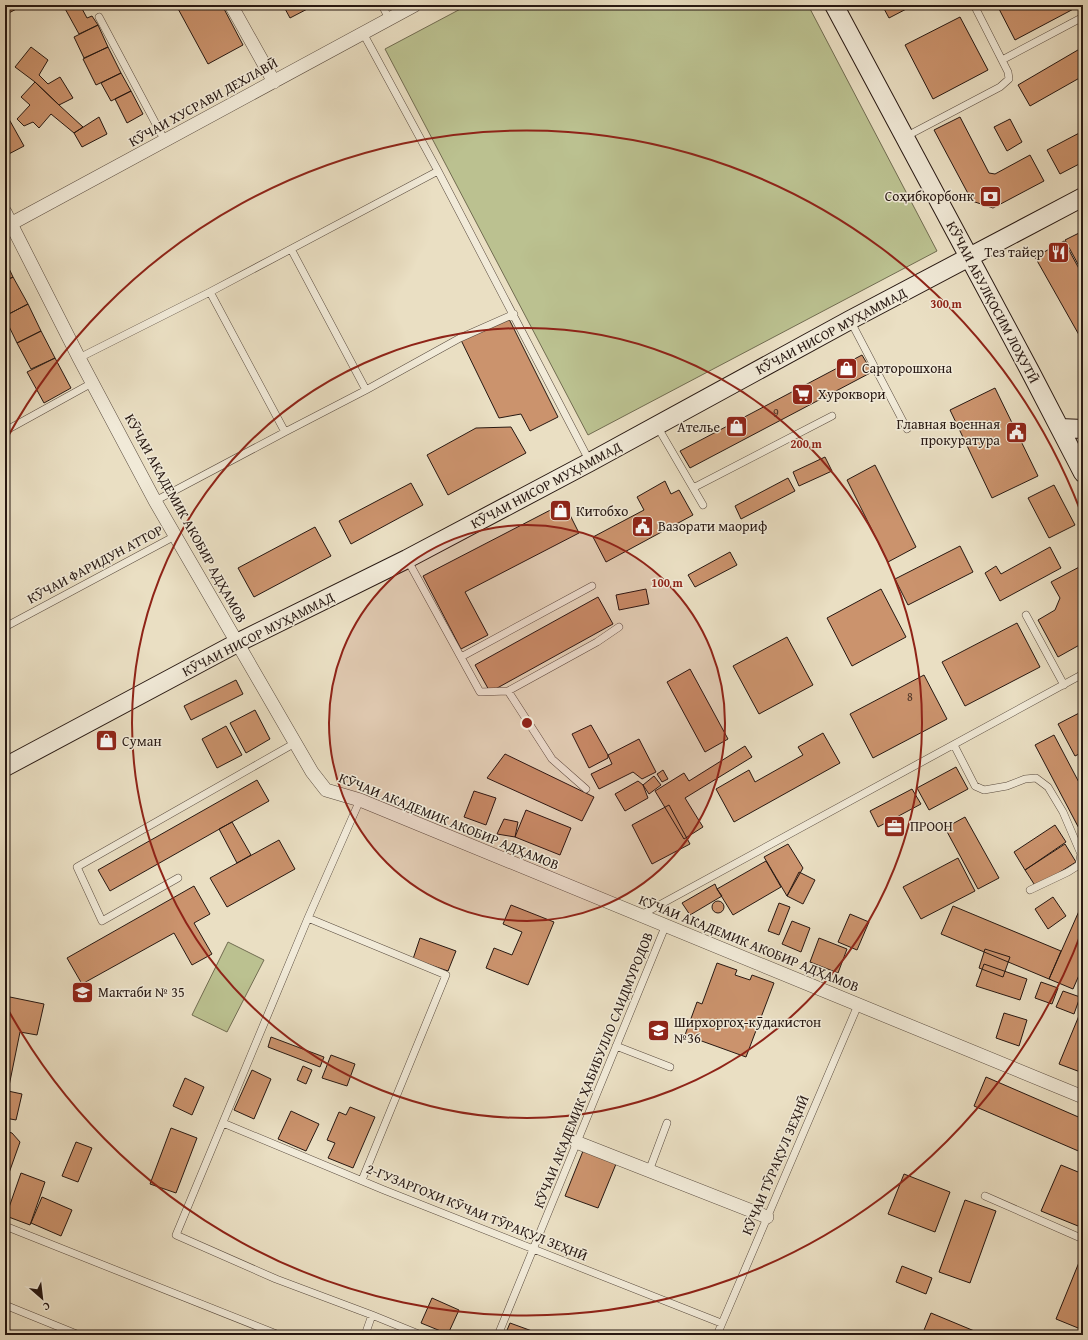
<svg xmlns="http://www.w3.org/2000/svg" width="1088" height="1340" font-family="'Gentium Book Plus',serif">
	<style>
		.green { fill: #bbc190; stroke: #716c51 }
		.building { fill: #cb936d; stroke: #271812 }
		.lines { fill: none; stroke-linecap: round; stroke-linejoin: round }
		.lane-casing { stroke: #584a3e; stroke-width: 8 }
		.street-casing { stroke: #584a3e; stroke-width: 14 }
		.secondary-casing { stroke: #271812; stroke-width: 20 }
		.lane { stroke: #f1ead8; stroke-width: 7 }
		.street { stroke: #f1ead8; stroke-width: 13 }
		.secondary { stroke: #f1ead8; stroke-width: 18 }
		.ring { fill: none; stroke: #8f2418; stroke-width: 2 }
		.labels { text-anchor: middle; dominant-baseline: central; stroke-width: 3; stroke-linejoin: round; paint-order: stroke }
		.number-label { font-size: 12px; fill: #503729 }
		.street-label { font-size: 14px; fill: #271812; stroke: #f1ead8 }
		.poi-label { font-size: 14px; fill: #271812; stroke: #f1ead8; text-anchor: start }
		.centre { fill: #8f2418; stroke: #f1ead8; stroke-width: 2 }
		.ring-label { font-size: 12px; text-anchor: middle; font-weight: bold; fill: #8f2418; stroke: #f1ead8; stroke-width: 3; stroke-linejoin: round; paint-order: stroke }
	</style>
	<rect width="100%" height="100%" fill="#eadfc3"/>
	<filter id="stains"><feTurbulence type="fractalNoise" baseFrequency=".005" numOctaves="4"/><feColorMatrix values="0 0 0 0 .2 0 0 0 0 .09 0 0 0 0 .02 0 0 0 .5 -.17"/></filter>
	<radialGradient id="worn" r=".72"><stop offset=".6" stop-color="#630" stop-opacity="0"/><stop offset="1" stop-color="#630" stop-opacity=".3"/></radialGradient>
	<path class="green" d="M468 5H808L937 251 588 435 385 49Z
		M228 942 264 960 227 1032 192 1015Z"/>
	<path class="building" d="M5 5H24L5 15Z
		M63 5H80L87 18 92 16 98 25 79 34Z
		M176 5H222L243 45 208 64Z
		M283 5H315L290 18Z
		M882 5H914L889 18Z
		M997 5H1081L1015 40Z
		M960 17 988 70 933 99 905 45Z
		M98 25 108 47 84 58 74 37Z
		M31 47 48 60 39 75 48 84 60 77 73 98 59 105 35 82 15 67Z
		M108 47 121 73 96 85 83 59Z
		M1083 47V76L1030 106 1018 85Z
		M121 73 131 91 111 101 101 83Z
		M35 82 59 105 83 127 74 133 51 114 39 128 33 122 24 126 17 119 30 105 21 97Z
		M131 91 143 114 127 123 115 99Z
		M5 112 24 146 5 156Z
		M99 117 107 134 82 147 74 133Z
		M960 117 989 173 995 174 1030 155 1044 181 993 208 972 201 934 130Z
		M1010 119 1022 142 1007 151 994 127Z
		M1083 131V162L1060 174 1047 150Z
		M1083 231V264L1079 266 1065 240Z
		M1064 241 1083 276V342L1035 257Z
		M5 260 13 277 5 281Z
		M13 277 28 304 5 316V281Z
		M28 304 41 331 17 343 5 318V316Z
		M507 315 558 417 530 431 521 414 499 418 460 338Z
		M41 331 55 358 31 369 17 343Z
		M862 355 872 372 690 468 680 451Z
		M55 358 71 388 44 403 27 372Z
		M995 388 1038 476 992 498 950 410Z
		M511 427 526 453 448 495 427 455 476 428Z
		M825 457 832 471 799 486 793 472Z
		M875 465 916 547 888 562 847 480Z
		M788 478 795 491 741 519 735 506Z
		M665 481 671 494 679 490 693 515 606 562 593 537 644 510 637 497Z
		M411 483 423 505 351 544 339 521Z
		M1054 485 1075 525 1049 538 1028 498Z
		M564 503 579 533 465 592 488 635 461 649 423 576Z
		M315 527 331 556 254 597 238 568Z
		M960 546 973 572 908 605 895 579Z
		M1050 547 1061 568 1000 601 985 573 996 566 1001 574Z
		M730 552 737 565 695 587 688 575Z
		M1083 565V643L1058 657 1038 620 1055 610 1060 598 1051 582Z
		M646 589 649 604 619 610 616 595Z
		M881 589 906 637 852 666 827 618Z
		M598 597 613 624 490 692 475 665Z
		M1017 623 1040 667 965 706 942 662Z
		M787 637 813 685 759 714 733 666Z
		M690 669 728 739 705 752 667 682Z
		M924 675 947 719 873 758 850 714Z
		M236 680 243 694 191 720 184 706Z
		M255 710 270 739 246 753 230 723Z
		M1083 711V752L1075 756 1058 724Z
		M591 725 608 755V758L589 768 572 734Z
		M226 726 242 755 217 768 202 739Z
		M823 733 840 763 734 822 716 789 749 770 755 782 803 755 798 747Z
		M1054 735 1083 790V836L1035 745Z
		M639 739 656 772 642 779 633 772 599 789 591 774 612 764 608 755Z
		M745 746 752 757 685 798 703 827 684 839 655 791 684 773 689 781Z
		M505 754 594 797 582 821 487 778Z
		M956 767 968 789 929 810 917 788Z
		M663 770 668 779 662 782 657 774Z
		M654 776 661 785 649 794 643 785Z
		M257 780 269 801 110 891 98 870Z
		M638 781 643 785 648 798 625 811 615 794Z
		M912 789 921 804 878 827 870 811Z
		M474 791 496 798 486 825 464 817Z
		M669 805 690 844 652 864 632 825Z
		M526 810 571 828 560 855 515 837Z
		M965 817 999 878 978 889 945 828Z
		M504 819 518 822 515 837 497 834Z
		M232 822 251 855 237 863 219 829Z
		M1055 825 1066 842 1025 870 1014 852Z
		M279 840 295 869 227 907 210 878Z
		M788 844 803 868 787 896 764 857Z
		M1065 844 1076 862 1036 887 1025 870Z
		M958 858 975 891 921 919 903 887Z
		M766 861 781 887 733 915 717 889Z
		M799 872 815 880 803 904 787 896Z
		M715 884 717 889 722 896 690 915 682 903Z
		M194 886 210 914 194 923 212 954 192 965 174 933 82 984 67 958Z
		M1053 897 1066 916 1048 929 1035 909Z
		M712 907a6 6 0 1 1 12 0a6 6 0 1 1-12 0Z
		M1083 902V966L1073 989 1049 979Z
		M779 903 790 907 779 935 768 931Z
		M511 905 554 922 528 985 486 968 494 948 512 955 522 932 503 924Z
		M953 906 1061 951 1049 979 941 934Z
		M850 914 869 922 857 950 838 942Z
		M792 921 810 928 801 952 782 944Z
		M420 938 456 951 448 971 413 959Z
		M819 938 847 949 838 973 810 962Z
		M985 949 1010 957 1003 977 979 968Z
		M717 963 737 970 735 975 750 980 752 975 774 983 746 1057 685 1035 697 1002 702 1004Z
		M984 964 1027 979 1020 1000 976 986Z
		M1041 982 1058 988 1052 1004 1035 998Z
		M1063 991 1080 997 1074 1014 1056 1007Z
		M5 996 44 1004 37 1035 20 1032 8 1091 22 1094 16 1120 5 1118Z
		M1083 1006V1073L1059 1064Z
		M1004 1013 1027 1020 1019 1046 996 1038Z
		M271 1037 324 1057 320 1067 268 1047Z
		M331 1055 355 1064 347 1086 322 1078Z
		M303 1066 312 1070 306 1084 297 1080Z
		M252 1070 271 1079 254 1119 234 1110Z
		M986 1077 1083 1119V1153L974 1106Z
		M185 1078 204 1087 192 1115 173 1106Z
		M350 1107 375 1117 353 1168 328 1158 335 1143 327 1140 339 1112 346 1115Z
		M291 1111 319 1124 306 1151 278 1139Z
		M171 1128 197 1138 176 1193 150 1184Z
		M5 1131 12 1133 20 1142 9 1173 5 1172Z
		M76 1142 92 1148 78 1182 62 1176Z
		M583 1151 616 1164 598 1208 565 1196Z
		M1061 1165 1083 1174V1228L1041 1211Z
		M21 1173 45 1182 30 1225 6 1216Z
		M904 1174 950 1192 935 1232 888 1214Z
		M42 1197 72 1210 61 1236 31 1223Z
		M965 1200 996 1211 970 1283 939 1272Z
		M1082 1255H1083V1330L1056 1319Z
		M902 1266 932 1278 926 1294 896 1282Z
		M432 1298 459 1310 448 1334 421 1323Z
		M931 1313 984 1335H922Z
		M510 1323 543 1335H505Z"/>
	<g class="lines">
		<defs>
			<path id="lane" d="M382 5 389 19
				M99 17 165 141
				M363 33 438 171 590 462
				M1002 60 1083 17
				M905 137 1000 87 1009 79 1008 72 974 5
				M291 249 366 390
				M210 292 285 432
				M850 320 907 429
				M79 358 210 292 438 171
				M657 426 703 505
				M5 431 92 383
				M693 488 832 416
				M155 501 285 432 366 390 460 338 514 314
				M407 559 480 692 508 691 597 642 619 627
				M1026 615 1064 685
				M5 627 175 536
				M461 657 592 586
				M508 691 552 759 586 789
				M954 745 975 786 984 790 1007 786 1025 779 1036 778 1048 787 1063 812 1081 854 1079 865 1068 872 1030 890
				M360 800 308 918 176 1235 276 1279 372 1315 421 1335
				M178 878 102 921 77 867 295 743
				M641 915 1083 674
				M308 918 446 975 362 1180
				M616 1046 670 1067
				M223 1123 384 1190 721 1323
				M649 1171 667 1123
				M985 1196 1083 1239
				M5 1226 279 1335
				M5 1305 79 1335
				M365 1335 372 1315
				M498 1335 665 927
				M717 1335 858 1005"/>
			<path id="street" d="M231 5 274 82
				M5 212 79 358 155 501 312 772 326 790 360 800 1083 1097
				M5 227 415 5
				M576 1142 767 1217"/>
			<path id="secondary" d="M834 5 1030 371 1083 473
				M1060 428 1083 429
				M5 767 237 643 407 559 590 462 850 320 1083 197"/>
		</defs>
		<use href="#lane" class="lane-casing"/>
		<use href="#street" class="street-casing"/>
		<use href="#secondary" class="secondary-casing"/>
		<use href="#lane" class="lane"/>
		<use href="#street" class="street"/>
		<use href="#secondary" class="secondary"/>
	</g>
	<circle cx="527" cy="723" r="198" fill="#8f2418" fill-opacity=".12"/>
	<g class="ring">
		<circle cx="527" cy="723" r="198"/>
		<circle cx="527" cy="723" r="395"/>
		<path d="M1082 931A593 593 0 0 1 6 1006M6 440A593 593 0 0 1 1082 515"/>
	</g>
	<defs>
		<symbol id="bank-square" viewBox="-11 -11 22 22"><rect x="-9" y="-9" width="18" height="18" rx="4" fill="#8f2418" stroke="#f1ead8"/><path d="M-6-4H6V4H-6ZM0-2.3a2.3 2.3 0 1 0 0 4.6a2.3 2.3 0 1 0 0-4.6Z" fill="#fff"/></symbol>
		<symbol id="restaurant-square" viewBox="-11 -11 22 22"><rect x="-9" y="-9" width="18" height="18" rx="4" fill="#8f2418" stroke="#f1ead8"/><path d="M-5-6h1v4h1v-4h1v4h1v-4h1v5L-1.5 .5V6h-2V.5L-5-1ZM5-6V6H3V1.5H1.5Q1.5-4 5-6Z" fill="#fff"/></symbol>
		<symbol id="shop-square" viewBox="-11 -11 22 22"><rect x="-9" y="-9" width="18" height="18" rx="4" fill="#8f2418" stroke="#f1ead8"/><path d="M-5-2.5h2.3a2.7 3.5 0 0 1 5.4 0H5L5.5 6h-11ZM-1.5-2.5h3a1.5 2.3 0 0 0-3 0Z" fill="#fff"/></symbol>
		<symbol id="supermarket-square" viewBox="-11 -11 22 22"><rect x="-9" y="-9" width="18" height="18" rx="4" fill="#8f2418" stroke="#f1ead8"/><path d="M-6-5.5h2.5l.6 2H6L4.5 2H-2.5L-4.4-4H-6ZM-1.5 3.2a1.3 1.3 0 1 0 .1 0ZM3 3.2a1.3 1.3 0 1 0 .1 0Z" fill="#fff"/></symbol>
		<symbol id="civic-square" viewBox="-11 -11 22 22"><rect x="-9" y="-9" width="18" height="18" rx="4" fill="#8f2418" stroke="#f1ead8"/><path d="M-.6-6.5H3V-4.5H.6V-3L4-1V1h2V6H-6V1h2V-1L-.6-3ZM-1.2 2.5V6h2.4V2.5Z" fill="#fff"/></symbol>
		<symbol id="office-square" viewBox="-11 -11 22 22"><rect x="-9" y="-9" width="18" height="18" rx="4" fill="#8f2418" stroke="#f1ead8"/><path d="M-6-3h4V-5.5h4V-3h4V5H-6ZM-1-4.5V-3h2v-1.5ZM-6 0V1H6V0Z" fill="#fff"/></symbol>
		<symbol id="school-square" viewBox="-11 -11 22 22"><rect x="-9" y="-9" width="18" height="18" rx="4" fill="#8f2418" stroke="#f1ead8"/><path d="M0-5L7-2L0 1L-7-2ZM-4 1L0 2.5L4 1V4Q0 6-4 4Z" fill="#fff"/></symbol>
	</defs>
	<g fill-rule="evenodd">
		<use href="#bank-square" x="978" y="184" width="25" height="25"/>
		<use href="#restaurant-square" x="1046" y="240" width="25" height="25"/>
		<use href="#shop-square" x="834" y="356" width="25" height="25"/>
		<use href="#supermarket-square" x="790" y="382" width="25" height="25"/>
		<use href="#shop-square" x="724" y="414" width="25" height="25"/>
		<use href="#civic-square" x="1004" y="420" width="25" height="25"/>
		<use href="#shop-square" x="548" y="498" width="25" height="25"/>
		<use href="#civic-square" x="630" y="514" width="25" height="25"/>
		<use href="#shop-square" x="94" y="728" width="25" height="25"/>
		<use href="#office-square" x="882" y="814" width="25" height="25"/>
		<use href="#school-square" x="70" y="980" width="25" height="25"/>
		<use href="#school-square" x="646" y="1018" width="25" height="25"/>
	</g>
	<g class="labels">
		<g class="number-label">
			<text x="776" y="412">9</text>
			<text x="910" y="696">8</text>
		</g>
		<g class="street-label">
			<text transform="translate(203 102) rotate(-29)">КӮЧАИ ХУСРАВИ ДЕХЛАВӢ</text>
			<text transform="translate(993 302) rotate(62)">КӮЧАИ АБУЛҚОСИМ ЛОҲУТӢ</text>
			<text transform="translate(831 331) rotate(-28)">КӮЧАИ НИСОР МУҲАММАД</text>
			<text transform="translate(546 485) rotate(-28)">КӮЧАИ НИСОР МУҲАММАД</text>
			<text transform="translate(186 518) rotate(61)">КӮЧАИ АКАДЕМИК АКОБИР АДҲАМОВ</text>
			<text transform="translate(95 564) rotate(-28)">КӮЧАИ ФАРИДУН АТТОР</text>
			<text transform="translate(258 634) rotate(-27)">КӮЧАИ НИСОР МУҲАММАД</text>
			<text transform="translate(449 821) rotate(22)">КӮЧАИ АКАДЕМИК АКОБИР АДҲАМОВ</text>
			<text transform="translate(749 943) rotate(22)">КӮЧАИ АКАДЕМИК АКОБИР АДҲАМОВ</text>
			<text transform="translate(593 1070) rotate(-68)">КӮЧАИ АКАДЕМИК ҲАБИБУЛЛО САИДМУРОДОВ</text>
			<text transform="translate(775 1165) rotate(-67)">КӮЧАИ ТӮРАҚУЛ ЗЕҲНӢ</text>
			<text transform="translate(477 1212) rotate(22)">2-ГУЗАРГОХИ КӮЧАИ ТӮРАҚУЛ ЗЕҲНӢ</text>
		</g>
		<g class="poi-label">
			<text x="974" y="196" text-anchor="end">Соҳибкорбонк</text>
			<text x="1044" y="252" text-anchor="end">Тез тайер</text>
			<text x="862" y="368">Сарторошхона</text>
			<text x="818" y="394">Хуроквори</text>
			<text x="1000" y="424" text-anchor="end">Главная военная<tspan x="1000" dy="16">прокуратура</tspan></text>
			<text x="720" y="427" text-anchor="end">Ателье</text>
			<text x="576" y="511">Китобхо</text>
			<text x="658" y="526">Вазорати маориф</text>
			<text x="122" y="741">Суман</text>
			<text x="910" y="826">ПРООН</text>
			<text x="98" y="992">Мактаби № 35</text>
			<text x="674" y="1022">Ширхоргоҳ-кӯдакистон<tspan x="674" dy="16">№36</tspan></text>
		</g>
	</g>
	<circle cx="527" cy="723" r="6" class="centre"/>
	<g class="ring-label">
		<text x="946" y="308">300 m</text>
		<text x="806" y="448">200 m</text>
		<text x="667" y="587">100 m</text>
	</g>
	<rect width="1088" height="1340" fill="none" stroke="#eadfc3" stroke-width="20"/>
	<rect x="6" y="6" width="1076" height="1328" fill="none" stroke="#271812" stroke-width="2"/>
	<rect x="10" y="10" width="1068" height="1320" fill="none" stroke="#271812"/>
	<g transform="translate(42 1298) rotate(152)" stroke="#f1ead8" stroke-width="3" paint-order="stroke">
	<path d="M0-3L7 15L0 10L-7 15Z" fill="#271812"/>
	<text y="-6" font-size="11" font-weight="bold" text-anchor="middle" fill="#271812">С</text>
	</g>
	<rect width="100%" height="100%" filter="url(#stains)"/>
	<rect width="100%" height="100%" fill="url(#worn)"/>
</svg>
